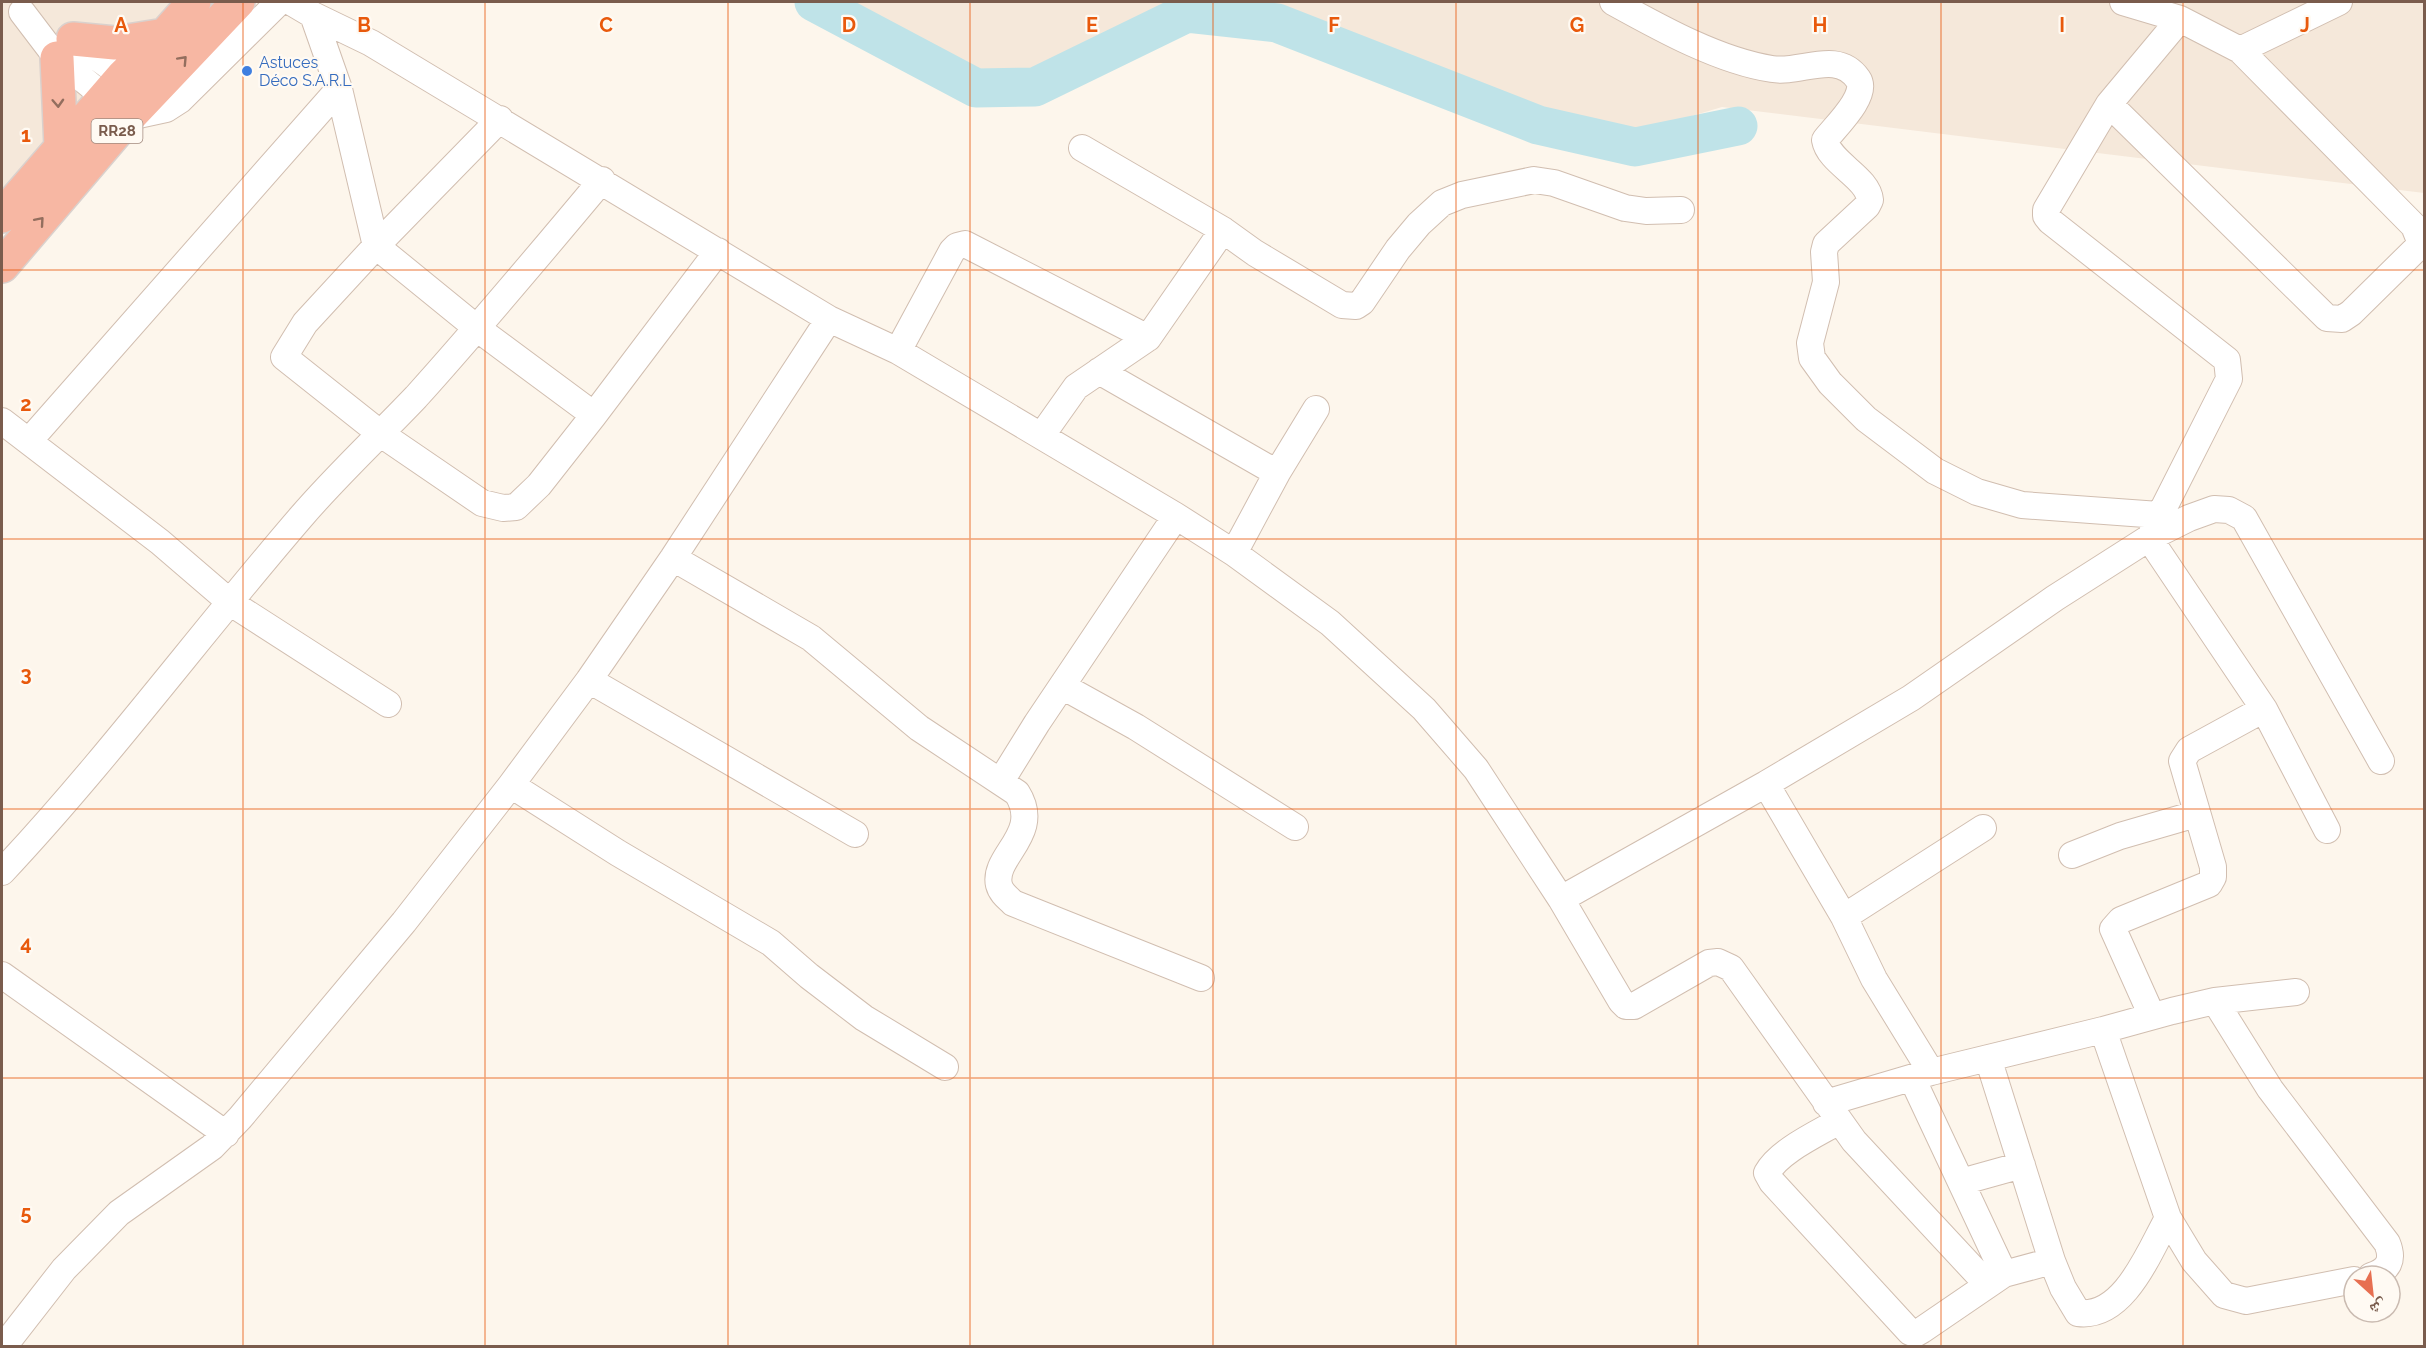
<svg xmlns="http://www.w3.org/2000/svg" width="2426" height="1348" font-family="Raleway,'Noto Naskh Arabic',sans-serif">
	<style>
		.residential { fill: #f5e8da }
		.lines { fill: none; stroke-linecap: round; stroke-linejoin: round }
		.river { stroke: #bfe3e8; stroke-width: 39 }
		.minor-casing { stroke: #d1beb0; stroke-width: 28 }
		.highway-casing { stroke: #dad1cd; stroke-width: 36 }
		.minor { stroke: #fff; stroke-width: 26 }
		.highway { stroke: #f7b7a3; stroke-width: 33 }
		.oneway { stroke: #936e5e }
		.grid { fill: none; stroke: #e8590c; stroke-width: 1.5; stroke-opacity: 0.55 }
		.shop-dot { fill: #3f7fe0; stroke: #fffaf3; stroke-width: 2 }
		.labels { text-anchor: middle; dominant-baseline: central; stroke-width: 4.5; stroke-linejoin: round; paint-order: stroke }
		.shield { fill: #fffaf3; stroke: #a28b7f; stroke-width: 1.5 }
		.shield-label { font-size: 15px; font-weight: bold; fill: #7a5c4d }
		.shop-label { font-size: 16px; fill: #366cbe; stroke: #fffaf3; text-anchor: start }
		.grid-label { font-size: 20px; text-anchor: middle; font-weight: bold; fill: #e8590c; stroke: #fffaf3; stroke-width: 4.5; stroke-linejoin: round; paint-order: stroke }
	</style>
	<rect width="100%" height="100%" fill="#fdf6ec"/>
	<path class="residential" d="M2 2H182L2 205Z
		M845 2H1178L1031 73H980Z
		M1216 2H2424V193L1722 107 1638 132 1542 111 1283 9Z"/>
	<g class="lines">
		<path class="river" d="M814 2 976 88 1035 87 1187 13 1277 23 1538 125 1635 147 1738 126"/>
		<defs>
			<path id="minor" d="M291 2 313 15 371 43 829 319 898 351 1176 516 1234 553 1330 623 1424 709 1476 769 1561 899 1766 784 1911 698 2055 598 2149 538 2189 518 2214 509 2229 510 2244 518 2381 761
				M1613 2C1660 28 1719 61 1772 69 1801 74 1837 49 1858 79 1869 95 1835 127 1825 140 1829 163 1868 177 1870 200L1867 206 1826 244 1824 252 1826 282 1810 343 1812 358 1830 383 1866 419 1935 471 1977 492 2022 505 2159 515
				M22 12 57 58 129 117 166 109 180 100 279 2
				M313 15 339 89 376 246 478 329 594 415 539 485 516 507 503 508 482 503 381 434 284 357 305 323 376 246 500 119
				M70 38 138 87
				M2240 50 2339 2
				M2109 104 2327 318 2342 319 2351 313 2416 249 2420 241 2414 226 2240 50 2180 19 2123 2
				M1082 148 1223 230 1255 253 1342 305 1356 306 1362 302 1398 249 1419 224 1442 203 1462 195 1534 180 1554 183 1625 208 1646 211 1681 210
				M829 319 673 558 589 680 855 834
				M898 351 952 251 957 246 965 244 1148 338
				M1099 371 1277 473
				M594 415 718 251
				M2 421 160 542 231 603 388 704
				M1042 435 1076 387 1148 338 1223 230
				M29 441 339 89
				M2153 529 2229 379 2227 360 2050 221 2046 216V210L2109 104 2180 19
				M2149 538 2264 709 2327 830
				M1234 553 1277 473 1316 409
				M673 558 811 638 919 728 1017 793C1043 834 992 856 999 885 1001 893 1008 898 1013 903L1201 978
				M589 680 511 785 618 853 771 943 809 976 864 1018 945 1067
				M1062 686 1136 727 1295 827
				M1001 781 1037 723 1176 516
				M1766 784 1844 917 1874 979 1931 1072
				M2072 855 2120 836 2196 814
				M2 872C108 759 200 634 301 517 337 475 378 437 416 397 480 326 541 253 602 180
				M1561 899 1621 1001 1626 1006H1634L1709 963 1718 962 1731 968 1854 1141 1987 1284
				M1844 917 1983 828
				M2 975 226 1134
				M2215 1001 2270 1089 2387 1243C2394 1260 2389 1270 2371 1276
				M2152 1016 2113 929 2121 920 2209 884 2213 877V867L2182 761 2189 750 2264 709
				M2103 1030 2168 1218 2194 1261 2224 1295 2246 1301 2354 1280
				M1988 1058 2052 1261 2063 1288 2078 1313C2124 1319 2149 1252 2168 1218
				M1912 1078 2004 1274
				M1826 1103 1931 1072 2103 1030 2172 1011 2215 1001 2296 992
				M1839 1121C1817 1134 1779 1151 1767 1173L1772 1182 1910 1332 1915 1334 1922 1330 2004 1274 2052 1261
				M1961 1182 2022 1165
				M4 1346 64 1269 119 1213 212 1147 240 1118 404 922 511 785"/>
			<path id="highway" d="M73 39 115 43 165 35
				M57 58 61 147
				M2 216 123 76 165 35 194 2
				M2 266 129 117 238 2"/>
		</defs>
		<use href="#minor" class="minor-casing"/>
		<use href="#highway" class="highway-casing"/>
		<use href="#minor" class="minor"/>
		<use href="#highway" class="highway"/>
	</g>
	<defs><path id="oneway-chevron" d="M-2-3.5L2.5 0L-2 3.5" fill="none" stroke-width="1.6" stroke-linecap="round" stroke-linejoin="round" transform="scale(1.5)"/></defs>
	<g class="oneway">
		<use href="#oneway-chevron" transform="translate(183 60) rotate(-47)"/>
		<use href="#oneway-chevron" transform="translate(58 103) rotate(87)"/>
		<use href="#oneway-chevron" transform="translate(40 221) rotate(-49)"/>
	</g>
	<path class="grid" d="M243 2V1346M485 2V1346M728 2V1346M970 2V1346M1213 2V1346M1456 2V1346M1698 2V1346M1941 2V1346M2183 2V1346M2 270H2424M2 539H2424M2 809H2424M2 1078H2424"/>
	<circle class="shop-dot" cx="247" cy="71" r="6"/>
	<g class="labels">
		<rect class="shield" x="91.5" y="119" width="51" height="24" rx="4.5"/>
		<g class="shield-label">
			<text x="117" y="131">RR28</text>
		</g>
		<g class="shop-label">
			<text x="259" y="62">Astuces<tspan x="259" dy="18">Déco S.A.R.L</tspan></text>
		</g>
	</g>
	<g class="grid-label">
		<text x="121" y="32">A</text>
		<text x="364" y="32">B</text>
		<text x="606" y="32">C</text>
		<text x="849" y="32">D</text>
		<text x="1092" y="32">E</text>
		<text x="1334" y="32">F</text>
		<text x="1577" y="32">G</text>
		<text x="1820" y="32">H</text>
		<text x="2062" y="32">I</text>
		<text x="2305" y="32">J</text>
		<text x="26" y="142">1</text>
		<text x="26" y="411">2</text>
		<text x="26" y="681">3</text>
		<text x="26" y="950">4</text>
		<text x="26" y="1220">5</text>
	</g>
	<rect width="2426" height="1348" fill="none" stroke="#7a5c4d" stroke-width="6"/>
	<g transform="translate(2372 1294) rotate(153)"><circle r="28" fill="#fffaf3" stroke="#cabbb1" stroke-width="1.5"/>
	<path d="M0-4.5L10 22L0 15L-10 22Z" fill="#e76f51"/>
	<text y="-9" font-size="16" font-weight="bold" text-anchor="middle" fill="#7a5c4d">ش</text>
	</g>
</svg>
